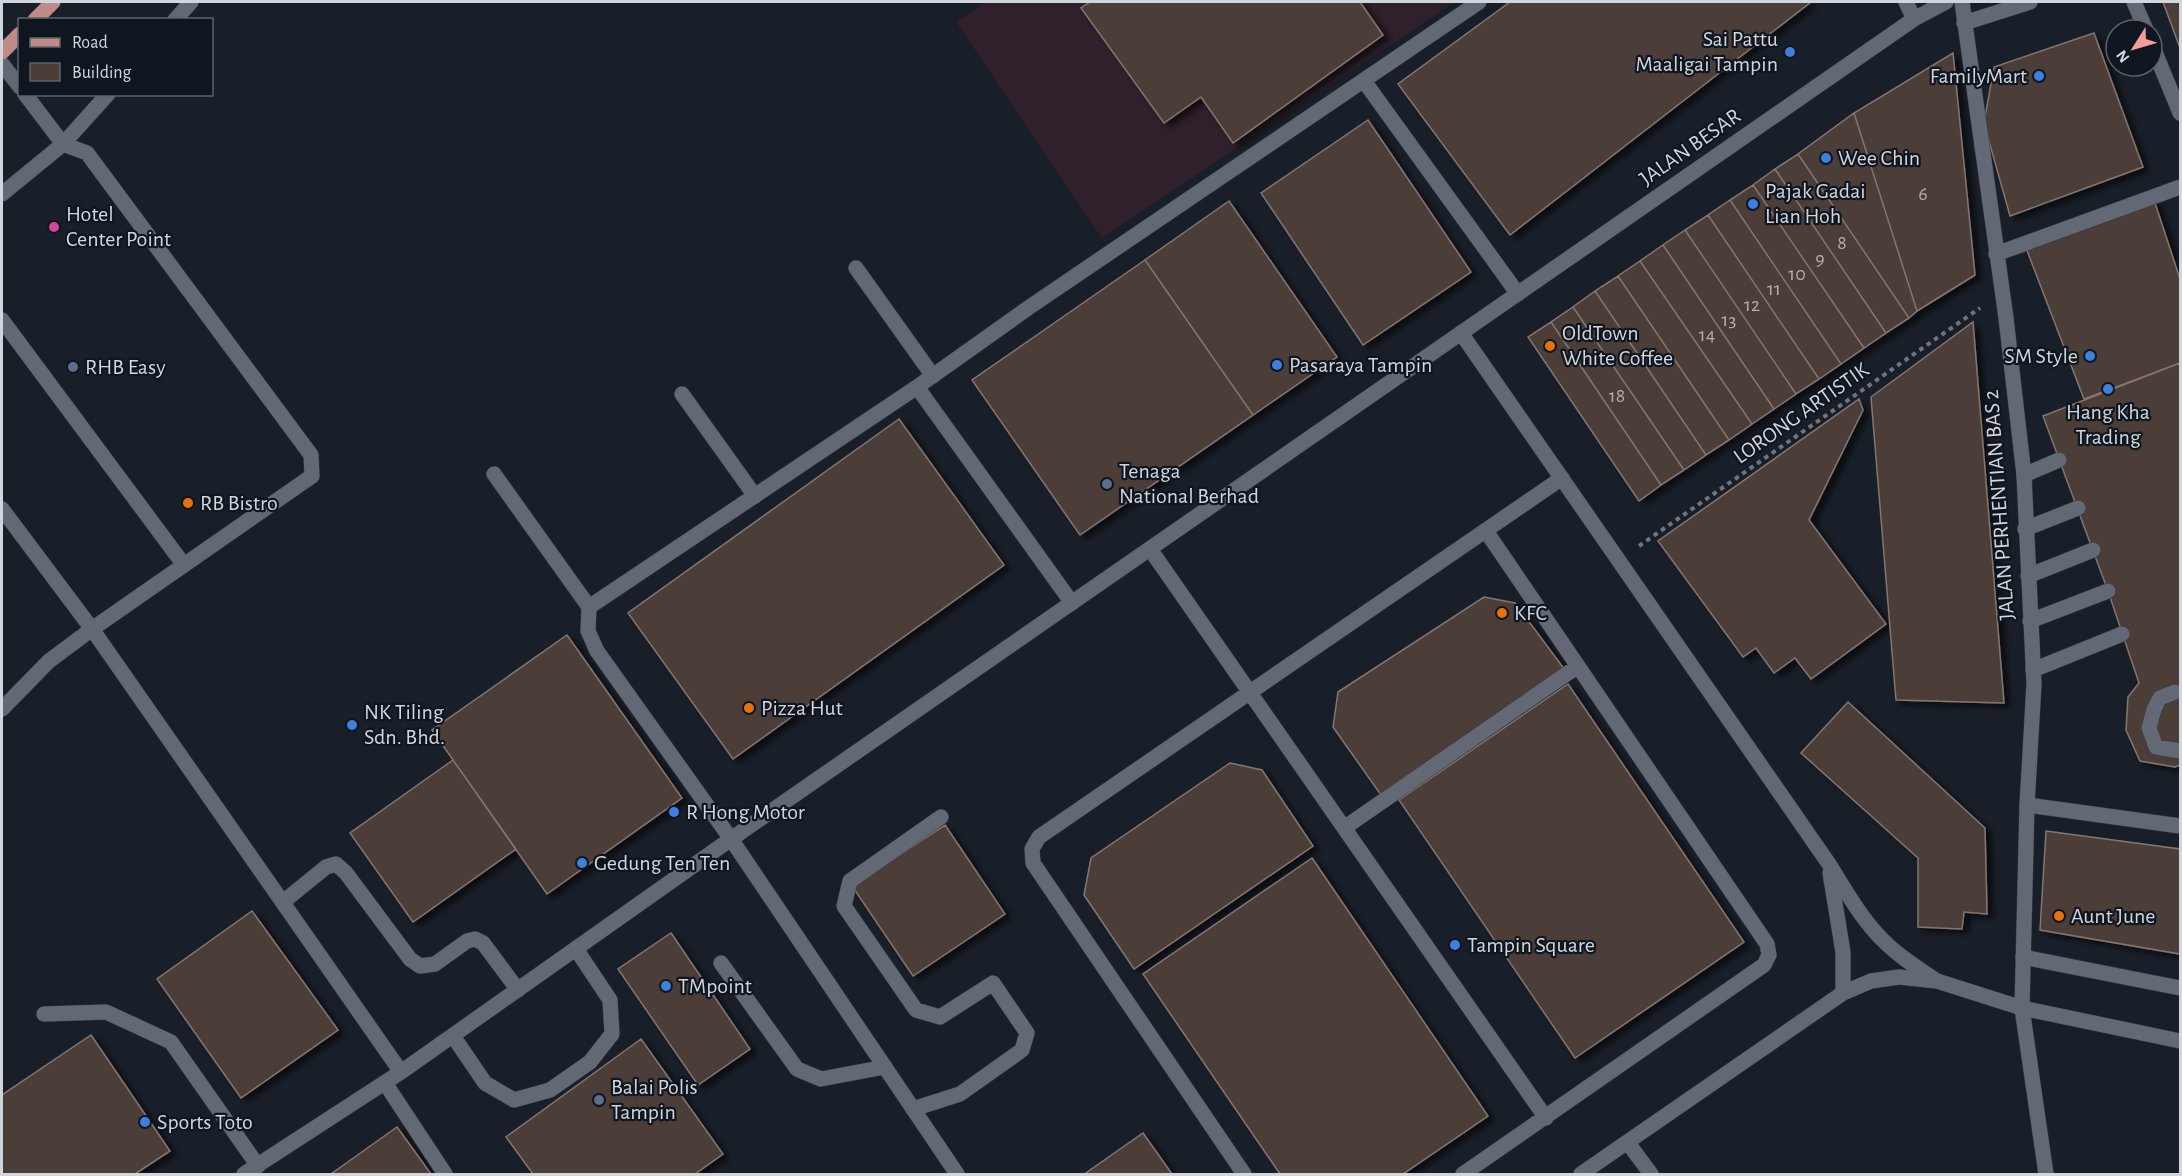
<svg xmlns="http://www.w3.org/2000/svg" width="2182" height="1176" font-family="'Alegreya Sans',sans-serif">
	<style>
		.education { fill: #2f202c }
		.building { fill: #4b3d38; stroke: #84756f; stroke-width: 1.5; filter: url(#shadow) }
		.lines { fill: none; stroke-linecap: round; stroke-linejoin: round }
		.lane-casing { stroke: #363a42; stroke-width: 16 }
		.street-casing { stroke: #363a42; stroke-width: 16 }
		.secondary-casing { stroke: #363a42; stroke-width: 16 }
		.primary-casing { stroke: #363a42; stroke-width: 16 }
		.path { stroke: #70757d; stroke-width: 4; stroke-dasharray: 4.5 4.5; stroke-linecap: butt }
		.lane { stroke: #626975; stroke-width: 15 }
		.street { stroke: #626975; stroke-width: 15 }
		.secondary { stroke: #626975; stroke-width: 15 }
		.primary { stroke: #be8b88; stroke-width: 15 }
		.shop-dot { fill: #3f7fe0; stroke: #10161f; stroke-width: 2 }
		.hotel-dot { fill: #d1479c; stroke: #10161f; stroke-width: 2 }
		.food-dot { fill: #e8710a; stroke: #10161f; stroke-width: 2 }
		.service-dot { fill: #5c6f8a; stroke: #10161f; stroke-width: 2 }
		.labels { text-anchor: middle; dominant-baseline: central; stroke-width: 4.5; stroke-linejoin: round; paint-order: stroke }
		.number-label { font-size: 20px; fill: #b0afb3 }
		.poi-label { font-size: 22px; fill: #d1d5dc; stroke: #10161f; text-anchor: start }
		.street-label { font-size: 22px; fill: #d1d5dc; stroke: #10161f }
	</style>
	<defs>
		<filter id="shadow"><feDropShadow dx="6" dy="4" stdDeviation="3" flood-color="#0009"/></filter>
	</defs>
	<rect width="100%" height="100%" fill="#191f29"/>
	<path class="education" d="M986 2H1454L1102 238 956 22Z"/>
	<path class="building" d="M1090 2H1360L1383 35 1233 143 1201 97 1164 123 1081 8Z
		M1510 2H1811L1510 235 1398 84Z
		M2163 2H2180V48Z
		M2094 33 2143 167 2010 216 1984 123 1994 67Z
		M1953 53 1975 275 1917 311 1854 113Z
		M1854 113 1917 311 1909 318 1798 154Z
		M1368 120 1471 272 1363 345 1261 193Z
		M1798 154 1909 318 1886 333 1775 169Z
		M1775 169 1886 333 1864 348 1753 185Z
		M1753 185 1864 348 1841 364 1730 200Z
		M1730 200 1841 364 1819 379 1708 215Z
		M2154 200 2180 279V363L2084 399 2026 248Z
		M1229 201 1337 357 1253 415 1145 260Z
		M1708 215 1819 379 1796 394 1685 230Z
		M1685 230 1796 394 1774 409 1663 245Z
		M1663 245 1774 409 1752 424 1640 261Z
		M1145 260 1253 415 1080 535 972 380Z
		M1640 261 1752 424 1729 440 1618 276Z
		M1618 276 1729 440 1706 455 1595 291Z
		M1595 291 1706 455 1684 470 1573 307Z
		M1573 307 1684 470 1661 485 1551 322Z
		M1551 322 1661 485 1639 501 1528 337Z
		M1973 322 2004 703 1896 700 1871 397Z
		M2180 363V765L2175 767 2140 761 2126 730 2128 697 2139 683 2108 591 2043 416Z
		M1859 399 1863 410 1809 520 1886 624 1811 679 1795 658 1774 673 1756 648 1743 657 1658 541Z
		M899 419 1004 565 733 759 628 613Z
		M1484 597 1515 603 1565 670 1381 795 1333 727 1338 692Z
		M567 635 682 798 547 894 432 730Z
		M1568 684 1744 942 1575 1058 1399 800Z
		M1848 702 1985 828 1987 914 1964 912 1962 929 1918 927V858L1801 753Z
		M453 760 516 849 413 922 350 833Z
		M1230 763 1262 770 1313 846 1134 969 1084 895 1091 858Z
		M945 825 1005 914 913 976 852 886Z
		M2046 831 2180 849V954L2040 930Z
		M1312 858 1488 1116 1403 1174H1280L1143 974Z
		M252 911 338 1030 241 1098 157 979Z
		M671 933 750 1049 698 1085 618 969Z
		M91 1035 170 1151 135 1174H2V1095Z
		M641 1039 723 1154 695 1174H533L506 1137Z
		M397 1127 431 1174H331Z
		M1143 1133 1172 1174H1088L1086 1173Z"/>
	<g class="lines">
		<defs>
			<path id="lane" d="M175 20 191 2
				M108 94 63 144 87 153 311 455 312 476 184 565
				M1996 254 2180 187
				M856 268 933 376
				M682 394 755 496
				M494 474 589 607
				M2024 475 2059 460
				M2025 529 2078 508
				M1150 549 1546 1118
				M2028 576 2093 550
				M2030 621 2108 591
				M2033 670 2122 634
				M2175 692 2160 698 2154 709 2149 728 2156 747 2180 751
				M2 709 49 661 92 629
				M2027 805 2180 826
				M1344 828 1578 666
				M283 902 326 867 336 864 346 873 410 959 420 966 435 964 467 941 475 939 483 943 518 990
				M2023 957 2180 988
				M721 963 797 1069 821 1079 885 1067
				M44 1014 106 1012 171 1042 258 1166
				M453 1036 485 1083 514 1100 550 1090 590 1062 612 1034 610 1000 576 949
				M913 1109 960 1094 1022 1050 1027 1033 993 983 940 1017 916 1010 844 906 850 881 941 817
				M1628 1143 1651 1174
				M1244 1174 1033 863 1032 849 1039 837 1562 478
				M1463 1174 1764 965 1769 955 1767 944 1486 531"/>
			<path id="street" d="M1962 2 2006 318 2024 475 2034 684 2027 805 2022 1008 2046 1174
				M2134 2 2146 30
				M1964 23 2030 2
				M2152 45 2180 113
				M2 64 20 87
				M1364 81 1518 294
				M2 194 63 144 25 94
				M2 320 184 565 92 629
				M1461 333 1829 864C1844 888 1858 913 1877 934 1894 953 1916 967 1937 981
				M917 387 1072 603
				M731 839 597 651 588 631 589 607 917 387 1031 306 1479 2
				M1830 873 1843 952V993
				M385 1083 445 1174
				M1581 1174 1843 993 1871 981 1899 977 1937 981 2022 1008 2180 1041"/>
			<path id="secondary" d="M1906 2 1914 19
				M2 509 92 629 401 1072
				M731 839 957 1174
				M244 1174 401 1072 731 839 1914 19 1946 2"/>
			<path id="primary" d="M35 20 53 2
				M2 52 20 34"/>
		</defs>
		<use href="#lane" class="lane-casing"/>
		<use href="#street" class="street-casing"/>
		<use href="#secondary" class="secondary-casing"/>
		<use href="#primary" class="primary-casing"/>
		<path class="path" d="M1639 546 1980 308"/>
		<use href="#lane" class="lane"/>
		<use href="#street" class="street"/>
		<use href="#secondary" class="secondary"/>
		<use href="#primary" class="primary"/>
	</g>
	<g class="shop-dot">
		<circle cx="1790" cy="52" r="6"/>
		<circle cx="2039" cy="76" r="6"/>
		<circle cx="1826" cy="158" r="6"/>
		<circle cx="1753" cy="204" r="6"/>
		<circle cx="2090" cy="356" r="6"/>
		<circle cx="1277" cy="365" r="6"/>
		<circle cx="2108" cy="389" r="6"/>
		<circle cx="352" cy="725" r="6"/>
		<circle cx="674" cy="812" r="6"/>
		<circle cx="582" cy="863" r="6"/>
		<circle cx="1455" cy="945" r="6"/>
		<circle cx="666" cy="986" r="6"/>
		<circle cx="145" cy="1122" r="6"/>
	</g>
	<circle class="hotel-dot" cx="54" cy="227" r="6"/>
	<g class="food-dot">
		<circle cx="1550" cy="346" r="6"/>
		<circle cx="188" cy="503" r="6"/>
		<circle cx="1502" cy="613" r="6"/>
		<circle cx="749" cy="708" r="6"/>
		<circle cx="2059" cy="916" r="6"/>
	</g>
	<g class="service-dot">
		<circle cx="73" cy="367" r="6"/>
		<circle cx="1107" cy="484" r="6"/>
		<circle cx="599" cy="1100" r="6"/>
	</g>
	<g class="labels">
		<g class="number-label">
			<text x="1923" y="194">6</text>
			<text x="1842" y="243">8</text>
			<text x="1820" y="259">9</text>
			<text x="1797" y="274">10</text>
			<text x="1774" y="289">11</text>
			<text x="1752" y="305">12</text>
			<text x="1729" y="320">13</text>
			<text x="1707" y="335">14</text>
			<text x="1617" y="396">18</text>
		</g>
		<g class="poi-label">
			<text x="1778" y="39" text-anchor="end">Sai Pattu<tspan x="1778" dy="25">Maaligai Tampin</tspan></text>
			<text x="2027" y="76" text-anchor="end">FamilyMart</text>
			<text x="1838" y="158">Wee Chin</text>
			<text x="1765" y="191">Pajak Gadai<tspan x="1765" dy="25">Lian Hoh</tspan></text>
			<text x="66" y="214">Hotel<tspan x="66" dy="25">Center Point</tspan></text>
			<text x="1562" y="333">OldTown<tspan x="1562" dy="25">White Coffee</tspan></text>
			<text x="2078" y="356" text-anchor="end">SM Style</text>
			<text x="1289" y="365">Pasaraya Tampin</text>
			<text x="85" y="367">RHB Easy</text>
			<text x="2108" y="412" text-anchor="middle">Hang Kha<tspan x="2108" dy="25">Trading</tspan></text>
			<text x="1119" y="471">Tenaga<tspan x="1119" dy="25">National Berhad</tspan></text>
			<text x="200" y="503">RB Bistro</text>
			<text x="1514" y="613">KFC</text>
			<text x="761" y="708">Pizza Hut</text>
			<text x="364" y="712">NK Tiling<tspan x="364" dy="25">Sdn. Bhd.</tspan></text>
			<text x="686" y="812">R Hong Motor</text>
			<text x="594" y="863">Gedung Ten Ten</text>
			<text x="2071" y="916">Aunt June</text>
			<text x="1467" y="945">Tampin Square</text>
			<text x="678" y="986">TMpoint</text>
			<text x="611" y="1087">Balai Polis<tspan x="611" dy="25">Tampin</tspan></text>
			<text x="157" y="1122">Sports Toto</text>
		</g>
		<g class="street-label">
			<text transform="translate(1690 147) rotate(-35)">JALAN BESAR</text>
			<text transform="translate(1801 413) rotate(-35)">LORONG ARTISTIK</text>
			<text transform="translate(1999 505) rotate(-94)">JALAN PERHENTIAN BAS 2</text>
		</g>
	</g>
	<rect width="2182" height="1176" fill="none" stroke="#d1d5dc" stroke-width="6"/>
	<rect x="18" y="18" width="195" height="78" fill="#10161f" stroke="#5d626b" stroke-width="1.5"/>
	<rect x="30" y="38" width="30" height="9" fill="#be8b88" stroke="#5d626b" stroke-width="1.5"/>
	<text x="72" y="48" font-size="18" fill="#d1d5dc">Road</text>
	<rect x="30" y="63" width="30" height="18" fill="#4b3d38" stroke="#5d626b" stroke-width="1.5"/>
	<text x="72" y="78" font-size="18" fill="#d1d5dc">Building</text>
	<g transform="translate(2134 48) rotate(233)"><circle r="28" fill="#10161f" stroke="#5d626b" stroke-width="1.5"/>
	<path d="M0-4.5L10 22L0 15L-10 22Z" fill="#f59b98"/>
	<text y="-9" font-size="16" font-weight="bold" text-anchor="middle" fill="#d1d5dc">N</text>
	</g>
</svg>
